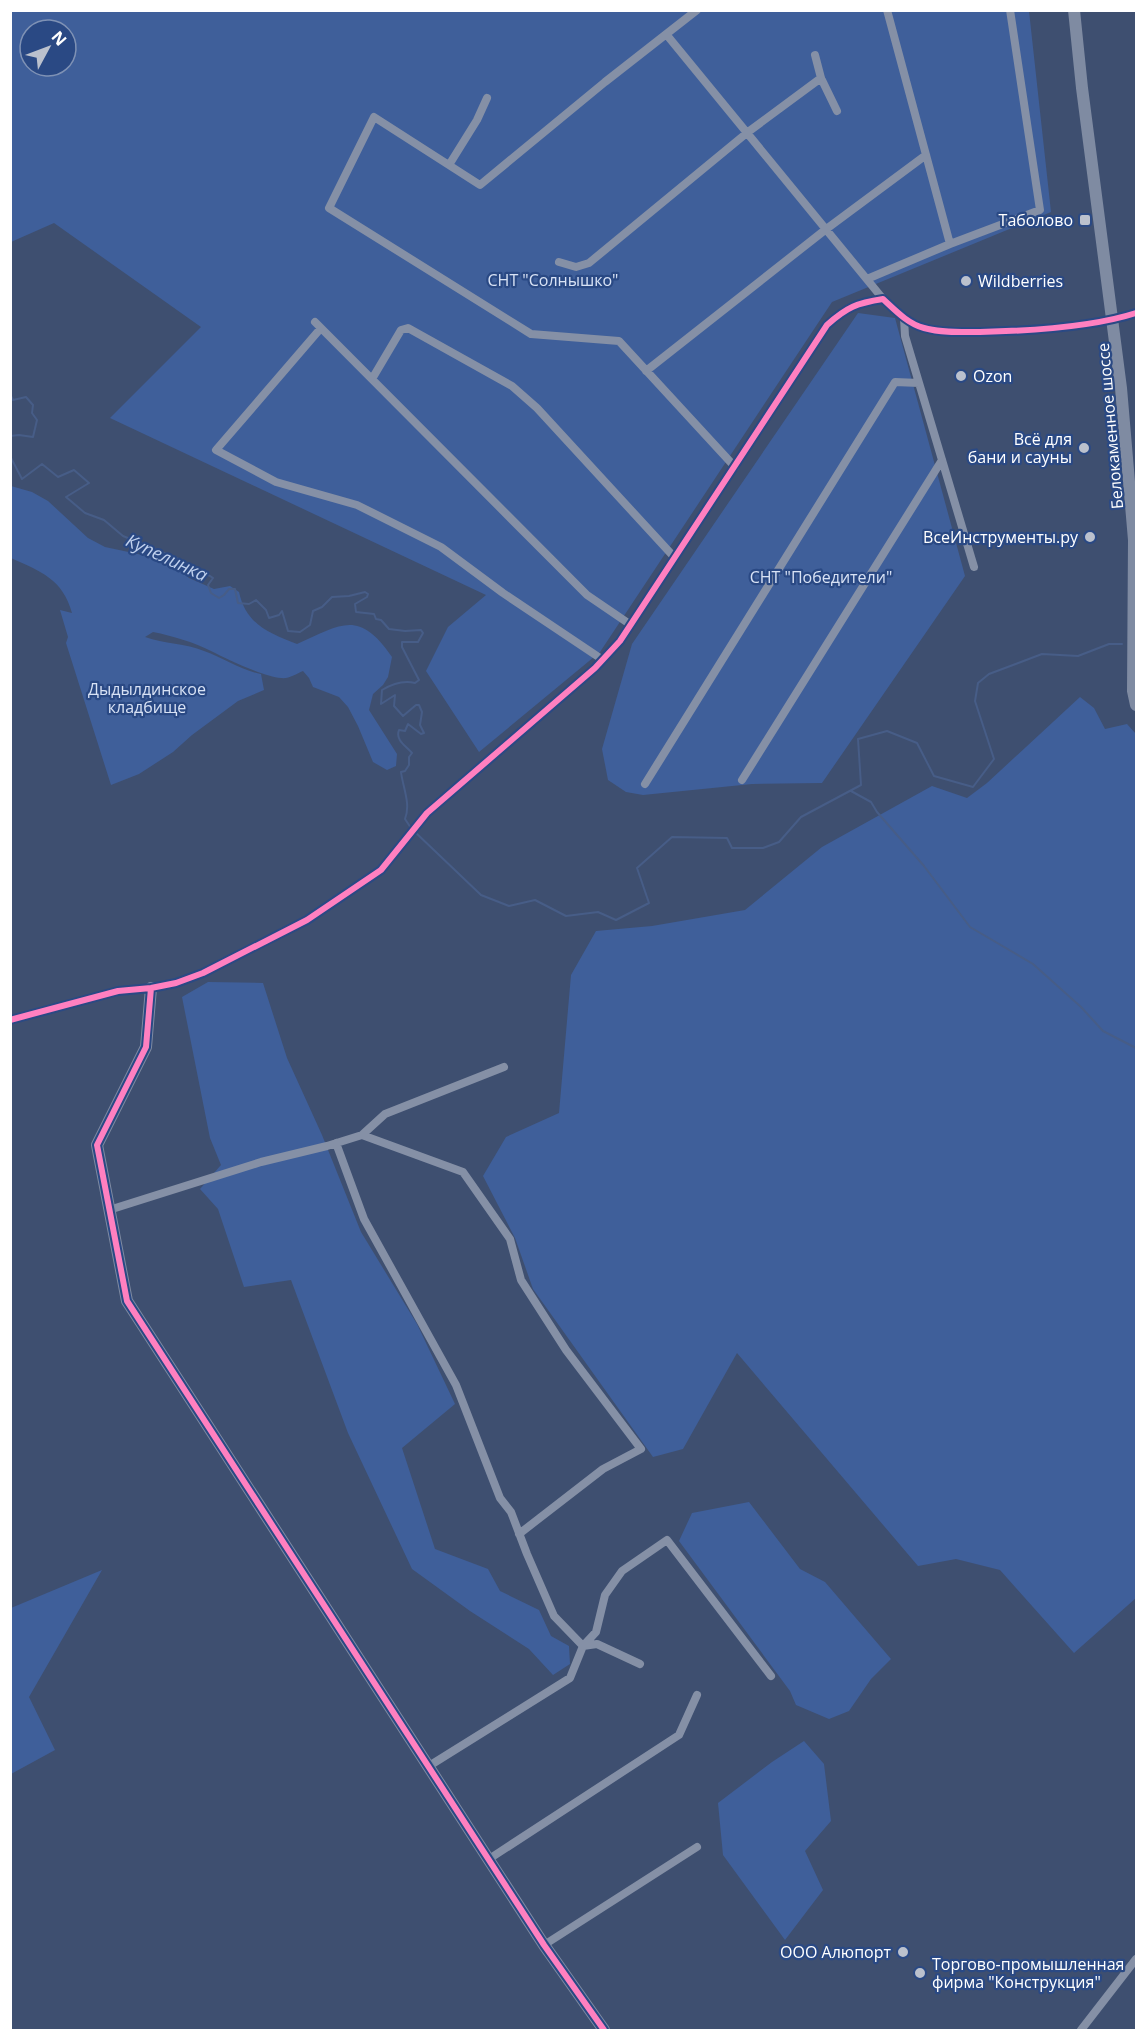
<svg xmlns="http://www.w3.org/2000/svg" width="1147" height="2041" font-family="'Open Sans',sans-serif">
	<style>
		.green { fill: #3f5f9a; fill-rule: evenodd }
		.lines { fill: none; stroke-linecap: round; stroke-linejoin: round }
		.stream { stroke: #475d87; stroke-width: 2 }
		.street { stroke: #8590a6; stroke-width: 8 }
		.secondary { stroke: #7f8ba2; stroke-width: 12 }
		.cycleway-casing { stroke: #2a4984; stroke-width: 10 }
		.cycleway { stroke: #ff80c0; stroke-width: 6 }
		.poi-dot { fill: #bbc1cd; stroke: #2a4984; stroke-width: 2 }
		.labels { text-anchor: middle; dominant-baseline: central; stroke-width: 4.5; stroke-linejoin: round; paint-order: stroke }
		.poi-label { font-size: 16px; fill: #fff; stroke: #2a4984; text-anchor: end }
		.park-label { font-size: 16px; fill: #d8e2f5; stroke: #2a4984 }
		.street-label { font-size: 16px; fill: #fff; stroke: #2a4984 }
		.water-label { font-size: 18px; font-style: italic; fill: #c0d1ee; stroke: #2a4984 }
	</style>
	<rect width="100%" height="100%" fill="#3e4f70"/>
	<path class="green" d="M11 11H1029L1051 212 832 302 600 652 479 752 426 671 448 627 486 595 110 418 201 327 54 223 11 242ZM30 30H66V66H30Z
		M858 313 895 318 965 576 822 783 752 784 643 795 626 792 608 780 602 749 632 644Z
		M11 486 32 492 48 501 88 538 105 547 166 560 189 578 214 589 230 586 239 592C246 624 268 633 297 644 342 624 359 609 392 657L388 677 383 685 373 694 369 710 397 754 396 766 387 770 373 762 358 726 348 707 339 697 313 687 309 678 303 671C296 674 289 679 281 678 264 677 227 659 211 651 193 642 173 636 153 632L145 637C164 644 186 643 204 651 224 658 240 670 261 674L264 690 238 701 192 735 173 752 139 774 111 785 66 643 68 637 60 610 72 613C63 579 40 571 11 558Z
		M1080 697 1094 708 1105 729 1127 724 1136 734V1598L1074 1653 1000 1570 956 1559 918 1566 737 1353 683 1449 653 1457 533 1289 515 1238 483 1176 506 1137 559 1113 571 975 596 931 652 926 745 910 822 847 932 786 967 798 987 783Z
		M208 982 263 983 287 1058 322 1135 361 1232 417 1324 455 1404 402 1448 435 1549 488 1569 500 1591 539 1610 551 1636 569 1646 570 1664 553 1675 529 1649 470 1611 412 1569 348 1433 291 1280 244 1287 218 1209 200 1189 221 1165 210 1138 182 997Z
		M749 1502 800 1569 825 1582 891 1659 871 1679 849 1711 829 1719 796 1705 790 1691 679 1541 692 1513Z
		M102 1570 29 1697 55 1750 11 1774V1608Z
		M804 1741 824 1764 831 1821 805 1851 823 1890 785 1940 723 1855 718 1803 772 1762Z"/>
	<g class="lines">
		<path class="stream" d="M10 394 13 400 26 397 33 405 32 413 37 420 33 437 19 435 10 436
			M10 456 22 479 42 464 58 477 74 470 89 483 66 497 85 513 104 520 123 536 181 560 184 568C195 572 204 571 213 578L208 585 211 593 219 598 224 595 229 589H235L238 603 249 604 256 600 266 610 269 618 279 615 282 611 288 631 300 632 310 625 313 611 322 607 332 597 349 596 365 592 368 594 367 597 355 604 356 612 374 614 376 619 381 620 389 629 405 631 421 630 423 633 418 642H402V647L419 680 415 683C403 680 392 684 382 690L381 704 395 695 394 706 403 716 416 705H419L422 712 420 725 424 733 421 734 408 724 405 731 399 730C395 740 406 746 412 753L409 757V765L405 771 401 772C403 788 411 804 405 819L411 828
			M851 791 871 802 877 812 924 866 970 927 1033 964 1081 1007 1103 1031 1136 1048
			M415 832 481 895 509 906 535 900 566 916 598 912 616 920 649 903 637 868 672 837 727 838 732 848H763L779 842 801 817 861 785 858 739 887 731 917 743 934 776 973 787 994 759 975 701 978 683 989 674 1042 654 1078 656 1109 644H1122"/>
		<path class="street" d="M697 10 605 82 480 185 374 117 329 208 531 334 619 341 735 467
			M887 10 950 244
			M666 34 883 299
			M815 55 821 78 837 111
			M449 165 477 120 487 98
			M559 262 576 267 589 263 748 132 821 78
			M867 279 950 244 1040 210 1010 10
			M904 318 905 336 974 567
			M315 322 587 595 631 625
			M321 328 216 450 276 482 357 505 441 547 503 593 603 660
			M646 371 825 230 926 155
			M372 379 401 330 408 328 512 386 537 408 675 558
			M742 780 942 460
			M645 784 895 382 919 383
			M10 1020 118 991 151 988 176 983 203 973 307 920 381 870 427 813 595 668 620 641 827 325C847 307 857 303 883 299 895 310 908 324 924 328 942 333 962 332 980 332 1026 331 1093 327 1136 313
			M362 1135 385 1114 504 1067
			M336 1143 364 1219 456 1385 500 1498 511 1512 527 1554 554 1616 583 1646 597 1644 640 1664
			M109 1210 261 1162 327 1146 362 1135 463 1172 510 1239 521 1280 566 1350 641 1449 603 1469 519 1534
			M429 1766 570 1678 583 1646 596 1632 605 1595 622 1571 667 1540 771 1676
			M489 1859 679 1735 697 1695
			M544 1945 697 1847
			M1081 2030 1136 1959"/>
		<path class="secondary" d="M1074 10 1082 88 1121 388 1134 540 1133 691 1136 705
			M151 988 146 1047 97 1145 127 1301 544 1945 604 2030"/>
		<defs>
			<path id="cycleway" d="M151 988 146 1047 97 1145 127 1301 544 1945 604 2030
				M10 1020 118 991 151 988 176 983 203 973 307 920 381 870 427 813 595 668 620 641 827 325C847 307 857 303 883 299 895 310 908 324 924 328 942 333 962 332 980 332 1026 331 1093 327 1136 313"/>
		</defs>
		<use href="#cycleway" class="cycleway-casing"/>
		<use href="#cycleway" class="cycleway"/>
	</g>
	<g class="poi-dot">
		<rect x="1079" y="214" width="12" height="12" rx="3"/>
		<circle cx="966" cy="281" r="6"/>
		<circle cx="961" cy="376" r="6"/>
		<circle cx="1084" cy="448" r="6"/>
		<circle cx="1090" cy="537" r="6"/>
		<circle cx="903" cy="1952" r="6"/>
		<circle cx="920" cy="1973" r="6"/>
	</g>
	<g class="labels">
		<g class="poi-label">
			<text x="1073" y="220">Таболово</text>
			<text x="978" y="281" text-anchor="start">Wildberries</text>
			<text x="973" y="376" text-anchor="start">Ozon</text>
			<text x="1072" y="439">Всё для<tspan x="1072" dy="18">бани и сауны</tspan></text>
			<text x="1078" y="537">ВсеИнструменты.ру</text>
			<text x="891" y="1952">ООО Алюпорт</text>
			<text x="932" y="1964" text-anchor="start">Торгово-промышленная<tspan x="932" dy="18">фирма "Конструкция"</tspan></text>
		</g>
		<g class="park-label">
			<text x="553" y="280">СНТ "Солнышко"</text>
			<text x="821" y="577">СНТ "Победители"</text>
			<text x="147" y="689">Дыдылдинское<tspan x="147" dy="18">кладбище</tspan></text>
		</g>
		<g class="street-label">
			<text transform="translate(1110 426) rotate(-95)">Белокаменное шоссе</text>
		</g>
		<g class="water-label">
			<text transform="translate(167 557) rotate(25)">Купелинка</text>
		</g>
	</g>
	<rect width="1147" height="2041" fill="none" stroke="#ffffff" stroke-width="24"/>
	<g transform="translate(48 48) rotate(49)"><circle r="28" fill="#2a4984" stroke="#7f92b5" stroke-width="1.5"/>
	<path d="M0-4.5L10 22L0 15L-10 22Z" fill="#bbc1cd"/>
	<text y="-9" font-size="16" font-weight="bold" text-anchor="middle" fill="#ffffff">N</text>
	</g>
</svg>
